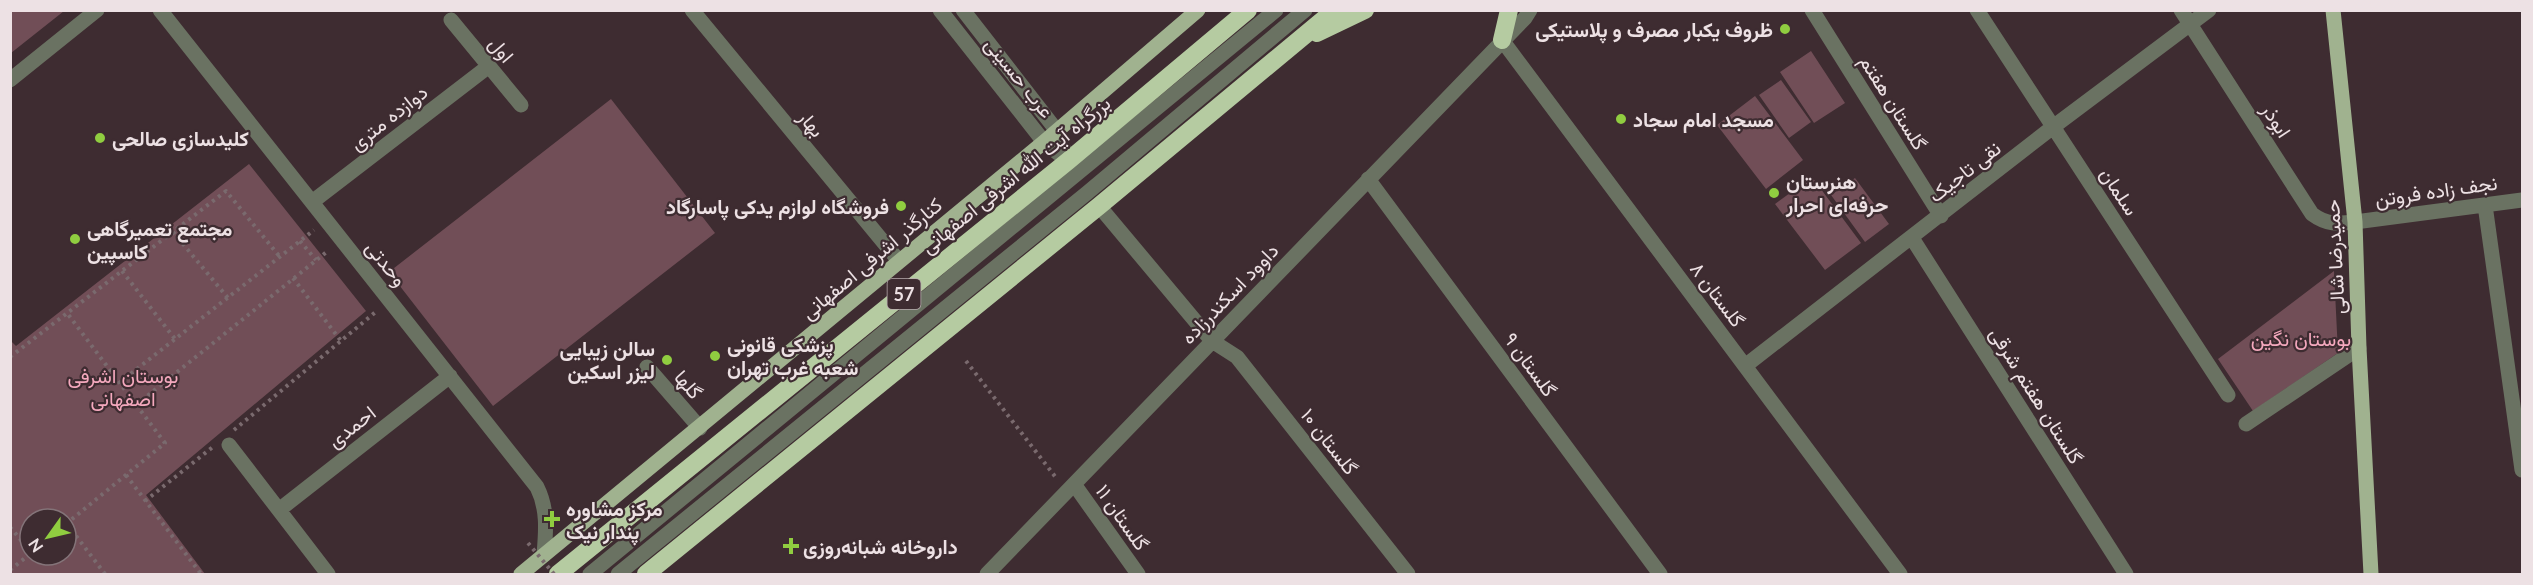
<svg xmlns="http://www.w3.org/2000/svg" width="2533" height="585" font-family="Lato,Vazirmatn,sans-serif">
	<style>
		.green { fill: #714e57; fill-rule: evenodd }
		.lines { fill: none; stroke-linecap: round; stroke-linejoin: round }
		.path { stroke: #7a6a6e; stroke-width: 4; stroke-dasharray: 3 4.5; stroke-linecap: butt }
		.minor { stroke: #6a7262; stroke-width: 15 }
		.major { stroke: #a0b28f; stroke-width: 15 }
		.highway { stroke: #b5cba1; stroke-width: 18 }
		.path-bridge { stroke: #7a6a6e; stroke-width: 4; stroke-dasharray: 3 4.5; stroke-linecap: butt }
		.poi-dot { fill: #90cd40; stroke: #3e2c31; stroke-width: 2 }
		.labels { text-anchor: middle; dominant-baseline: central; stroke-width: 4.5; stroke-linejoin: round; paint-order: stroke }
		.shield { fill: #3e2c31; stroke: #b8abae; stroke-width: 1.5 }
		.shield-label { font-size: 18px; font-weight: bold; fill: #ede1e4 }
		.poi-label { font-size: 20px; font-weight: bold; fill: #ede1e4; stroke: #3e2c31; text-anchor: start }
		.street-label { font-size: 20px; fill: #ede1e4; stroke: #3e2c31 }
		.park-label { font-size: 20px; fill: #f5a9be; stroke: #3e2c31 }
	</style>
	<rect width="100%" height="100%" fill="#3e2c31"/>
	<path class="green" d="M11 10H64V11L11 53Z
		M1811 51 1845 103 1814 123 1780 72Z
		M1781 80 1811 122 1789 138 1759 95Z
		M1755 96 1803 160 1766 189 1717 125Z
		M611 99 715 233 493 406 389 272Z
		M249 164 366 311 146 495 205 574H11V341L16 346ZM30 519H66V555H30Z
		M1812 177 1861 243 1825 270 1775 204Z
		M1855 178 1889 224 1865 242 1831 195Z
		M2334 271 2338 353 2253 411 2218 359Z"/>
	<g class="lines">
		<path class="path" d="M173 232 228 298
			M300 241 316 260
			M122 271 175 339
			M293 278 341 341
			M10 357 226 191 280 257
			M966 361 1057 479
			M119 383 314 230
			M136 405 329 250
			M234 430 378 310
			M126 475 201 574
			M145 501 214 446
			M66 524 165 443 67 313
			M67 524 105 574
			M10 527 30 551
			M10 570 30 554"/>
		<path class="minor" d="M160 10 537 487C548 509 546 531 544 555
			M692 10 899 261
			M940 10 1044 142 1068 161
			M963 10 1057 131 1068 161
			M1812 10 1941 216
			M1977 10 2228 395
			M2181 10 2312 214C2327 225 2337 224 2355 222L2522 200
			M451 20 521 105
			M1502 40 1900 574
			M10 80 97 10
			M1368 179 1660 574
			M312 202 489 66
			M2485 205 2522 470
			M1099 206 1212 341 1237 357 1408 574
			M1912 238 2126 574
			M1745 366 2053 127 2209 10
			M647 367 700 428
			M2246 424 2359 348
			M229 445 328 574
			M1074 484 1138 574
			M279 510 450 376
			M590 574 1276 10
			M618 574 1087 193 1305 10
			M987 574 1525 18 1530 10"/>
		<path class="major" d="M2333 10 2355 222 2359 348 2371 574
			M521 574 1044 142 1198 10"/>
		<path class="highway" d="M1317 33 1365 10
			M1502 40 1509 10
			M558 574 1068 161 1248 10
			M646 574 1099 206 1335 10"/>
		<path class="path-bridge" d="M528 543 554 574"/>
	</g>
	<g class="poi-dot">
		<circle cx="1785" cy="29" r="6"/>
		<circle cx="1621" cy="119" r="6"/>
		<circle cx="100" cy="138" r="6"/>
		<circle cx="1774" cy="193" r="6"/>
		<circle cx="901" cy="206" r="6"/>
		<circle cx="75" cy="239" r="6"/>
		<circle cx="715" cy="356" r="6"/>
		<circle cx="667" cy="360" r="6"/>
		<path d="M549 510h6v6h6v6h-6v6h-6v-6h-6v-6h6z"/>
		<path d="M788 537h6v6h6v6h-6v6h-6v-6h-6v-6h6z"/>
	</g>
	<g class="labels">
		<rect class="shield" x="887.5" y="279" width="33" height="30" rx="4.5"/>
		<g class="shield-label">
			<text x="904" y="294">57</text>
		</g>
		<g class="poi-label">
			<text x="1773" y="29" text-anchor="end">ظروف یکبار مصرف و پلاستیکی</text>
			<text x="1633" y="119">مسجد امام سجاد</text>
			<text x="112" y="138">کلیدسازى صالحى</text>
			<text x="1786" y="181">هنرستان<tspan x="1786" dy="23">حرفه‌ای احرار</tspan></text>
			<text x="889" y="206" text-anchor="end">فروشگاه لوازم یدکی پاسارگاد</text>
			<text x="87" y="228">مجتمع تعمیرگاهی<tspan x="87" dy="23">کاسپین</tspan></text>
			<text x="727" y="344">پزشکی قانونی<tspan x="727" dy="23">شعبه غرب تهران</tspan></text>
			<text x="655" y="348" text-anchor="end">سالن زیبایی<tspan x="655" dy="23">لیزر اسکین</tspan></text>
			<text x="566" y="508">مرکز مشاوره<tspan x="566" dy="23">پندار نیک</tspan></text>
			<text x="803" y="546">داروخانه شبانه‌روزی</text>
		</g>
		<g class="street-label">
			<text transform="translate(502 49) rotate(50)">اول</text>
			<text transform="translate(1020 77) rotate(51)">عرب حسینی</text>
			<text transform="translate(1894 102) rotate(58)">گلستان هفتم</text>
			<text transform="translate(388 117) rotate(-38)">دوازده متری</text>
			<text transform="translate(2277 120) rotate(57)">ابوذر</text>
			<text transform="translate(812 123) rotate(50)">بهار</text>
			<text transform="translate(1964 171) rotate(-38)">نقی تاجیک</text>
			<text transform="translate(1015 174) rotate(-39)">بزرگراه آیت الله اشرفی اصفهانی</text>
			<text transform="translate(2436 190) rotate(-8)">نجف زاده فروتن</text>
			<text transform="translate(2120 191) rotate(57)">سلمان</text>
			<text transform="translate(2334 257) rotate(-93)">حمیدرضا شالی</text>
			<text transform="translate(871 258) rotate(-40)">کنارگذر اشرفی اصفهانی</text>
			<text transform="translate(387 263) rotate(51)">وحدتی</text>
			<text transform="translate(1229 293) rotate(-46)">داوود اسکندرزاده</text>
			<text transform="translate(1718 294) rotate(53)">گلستان ٨</text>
			<text transform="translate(1531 364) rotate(54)">گلستان ۹</text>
			<text transform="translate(689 384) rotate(49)">گلها</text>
			<text transform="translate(2037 395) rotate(58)">گلستان هفتم شرقی</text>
			<text transform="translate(351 426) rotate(-38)">احمدی</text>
			<text transform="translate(1330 441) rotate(52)">گلستان ۱۰</text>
			<text transform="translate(1123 517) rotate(55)">گلستان ۱۱</text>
		</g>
		<g class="park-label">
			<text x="2301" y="338">بوستان نگین</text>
			<text x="123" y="375">بوستان اشرفی<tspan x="123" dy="23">اصفهانی</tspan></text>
		</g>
	</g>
	<rect width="2533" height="585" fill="none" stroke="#ede1e4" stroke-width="24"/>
	<g transform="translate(48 537) rotate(236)"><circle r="28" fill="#3e2c31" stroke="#847479" stroke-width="1.5"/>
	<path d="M0-4.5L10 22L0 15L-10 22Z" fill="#90cd40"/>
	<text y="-9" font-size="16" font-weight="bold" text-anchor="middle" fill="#ede1e4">N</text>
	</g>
</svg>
